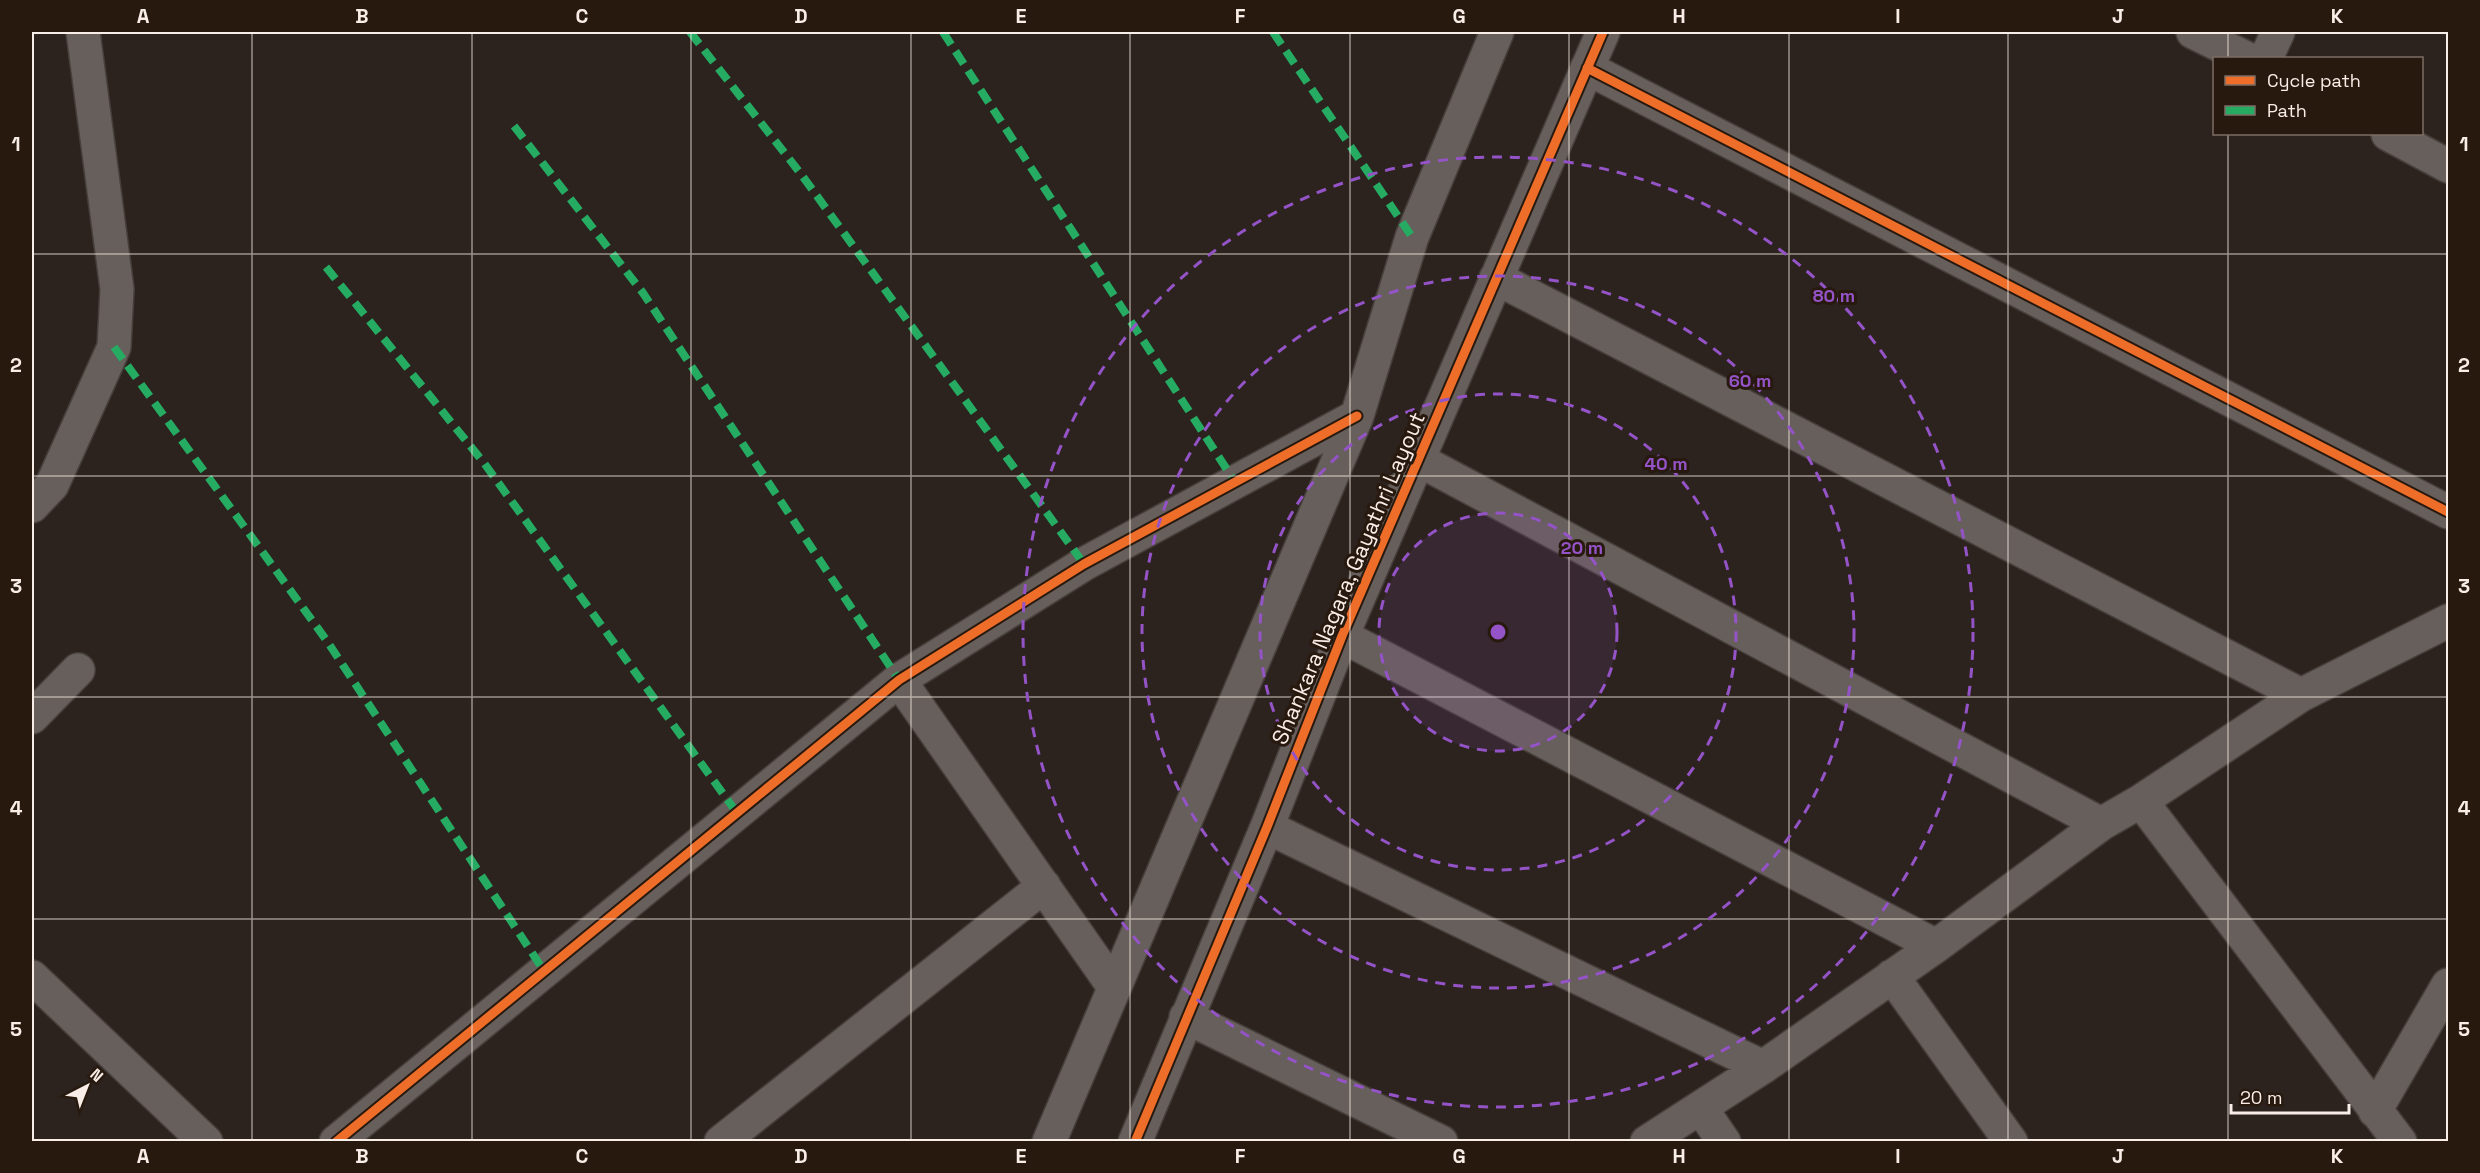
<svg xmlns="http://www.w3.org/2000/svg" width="2480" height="1173" font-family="'Space Grotesk',sans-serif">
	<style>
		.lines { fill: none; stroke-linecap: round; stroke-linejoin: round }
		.minor-casing { stroke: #453e3a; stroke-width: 36 }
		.minor { stroke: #675f5b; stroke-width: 33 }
		.quiet { stroke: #26ab63; stroke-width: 8; stroke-dasharray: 15 8; stroke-linecap: butt }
		.cycleway-casing { stroke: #28190f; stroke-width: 13 }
		.cycleway { stroke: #ee6e29; stroke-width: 9 }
		.grid { fill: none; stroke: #f9eee7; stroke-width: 1.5; stroke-opacity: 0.55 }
		.ring { fill: none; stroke: #9453c7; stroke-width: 3; stroke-dasharray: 10 8 }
		.labels { text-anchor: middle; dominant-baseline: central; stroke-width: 6; stroke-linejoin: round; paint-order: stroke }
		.street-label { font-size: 22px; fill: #f9eee7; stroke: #28190f }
		.centre { fill: #9453c7; stroke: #28190f; stroke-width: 3 }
		.ring-label { font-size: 18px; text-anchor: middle; font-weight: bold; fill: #9453c7; stroke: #28190f; stroke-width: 6; stroke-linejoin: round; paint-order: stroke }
		.neatline { fill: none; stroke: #f9eee7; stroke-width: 2 }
		.grid-label { font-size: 20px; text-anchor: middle; font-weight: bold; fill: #f9eee7 }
	</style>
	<rect width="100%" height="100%" fill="#2c231e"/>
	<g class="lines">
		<defs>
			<path id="minor" d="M2193 32 2246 58
				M2266 58 2278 32
				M1587 68 2448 512
				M2388 134 2448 166
				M1496 278 2301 695
				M1417 459 2101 824
				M32 506 52 485 114 347 117 289 83 32
				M1342 636 1936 946
				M899 680 1114 987
				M32 717 78 670
				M2141 801 2400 1142
				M1267 827 1763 1067
				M1892 976 2011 1142
				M32 977 206 1142
				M1186 1017 1441 1142
				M1701 1108 1724 1142
				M2375 1111 2448 985
				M336 1142 899 680 1084 564 1357 416
				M721 1142 1044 886
				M1049 1142 1357 416 1412 237 1497 32
				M1135 1142 1267 827 1342 636 1603 32
				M1647 1142 1763 1067 1936 946 2101 824 2141 801 2301 695 2448 621"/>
		</defs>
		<use href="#minor" class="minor-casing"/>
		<use href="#minor" class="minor"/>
		<path class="quiet" d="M690 32 801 174 1084 564
			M943 32 1235 482
			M1273 32 1412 237
			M514 126 643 293 899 680
			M326 267 484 463 737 813
			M114 347 327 641 544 971"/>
		<defs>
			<path id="cycleway" d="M1587 68 2448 512
				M336 1142 899 680 1084 564 1357 416
				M1135 1142 1267 827 1342 636 1603 32"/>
		</defs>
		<use href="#cycleway" class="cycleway-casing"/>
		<use href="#cycleway" class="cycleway"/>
	</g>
	<path class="grid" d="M252 32V1142M472 32V1142M691 32V1142M911 32V1142M1130 32V1142M1350 32V1142M1569 32V1142M1789 32V1142M2008 32V1142M2228 32V58M2228 134V1142M32 254H2448M32 476H2448M32 697H2448M32 919H2448"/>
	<circle cx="1498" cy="632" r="119" fill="#9453c7" fill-opacity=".12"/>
	<g class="ring">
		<circle cx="1498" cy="632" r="119"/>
		<circle cx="1498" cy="632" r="238"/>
		<circle cx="1498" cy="632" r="356"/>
		<circle cx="1498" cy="632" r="475"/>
	</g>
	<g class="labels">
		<g class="street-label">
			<text transform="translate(1348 578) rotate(-67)">Shankara Nagara, Gayathri Layout</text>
		</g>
	</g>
	<circle cx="1498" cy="632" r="9" class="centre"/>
	<g class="ring-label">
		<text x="1834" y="302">80 m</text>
		<text x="1750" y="387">60 m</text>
		<text x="1666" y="470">40 m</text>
		<text x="1582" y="554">20 m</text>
	</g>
	<rect width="2480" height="1173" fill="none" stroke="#28190f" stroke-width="66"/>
	<rect x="2213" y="57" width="210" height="78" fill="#28190f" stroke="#7c6e65" stroke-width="1.5"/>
	<rect x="2225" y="76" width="30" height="9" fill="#ee6e29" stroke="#7c6e65" stroke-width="1.5"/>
	<text x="2267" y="87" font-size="18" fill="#f9eee7">Cycle path</text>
	<rect x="2225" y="106" width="30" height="9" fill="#26ab63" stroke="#7c6e65" stroke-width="1.5"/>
	<text x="2267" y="117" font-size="18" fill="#f9eee7">Path</text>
	<g transform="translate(87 1086) rotate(42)" stroke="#28190f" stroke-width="4.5" paint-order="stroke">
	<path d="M0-4.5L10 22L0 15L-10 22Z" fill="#f9eee7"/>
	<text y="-9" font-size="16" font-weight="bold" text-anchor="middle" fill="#f9eee7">N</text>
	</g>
	<path d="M2231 1104v9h118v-9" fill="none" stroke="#f9eee7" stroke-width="3"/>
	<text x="2240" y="1104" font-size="18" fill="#f9eee7" stroke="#28190f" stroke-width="4.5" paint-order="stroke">20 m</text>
	<rect x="33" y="33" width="2414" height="1107" class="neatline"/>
	<g class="grid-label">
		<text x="143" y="23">A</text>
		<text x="362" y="23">B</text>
		<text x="582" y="23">C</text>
		<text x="801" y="23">D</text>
		<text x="1021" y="23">E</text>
		<text x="1240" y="23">F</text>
		<text x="1459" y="23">G</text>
		<text x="1679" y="23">H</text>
		<text x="1898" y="23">I</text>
		<text x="2118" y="23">J</text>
		<text x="2337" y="23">K</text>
		<text x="16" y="151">1</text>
		<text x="2464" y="151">1</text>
		<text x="16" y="372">2</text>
		<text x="2464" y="372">2</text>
		<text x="16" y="593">3</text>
		<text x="2464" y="593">3</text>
		<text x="16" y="815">4</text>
		<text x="2464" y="815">4</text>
		<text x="16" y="1036">5</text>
		<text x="2464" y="1036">5</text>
		<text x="143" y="1163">A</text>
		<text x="362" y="1163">B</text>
		<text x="582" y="1163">C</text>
		<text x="801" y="1163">D</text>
		<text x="1021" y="1163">E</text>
		<text x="1240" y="1163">F</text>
		<text x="1459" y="1163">G</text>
		<text x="1679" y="1163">H</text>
		<text x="1898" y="1163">I</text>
		<text x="2118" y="1163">J</text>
		<text x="2337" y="1163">K</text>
	</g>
</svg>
